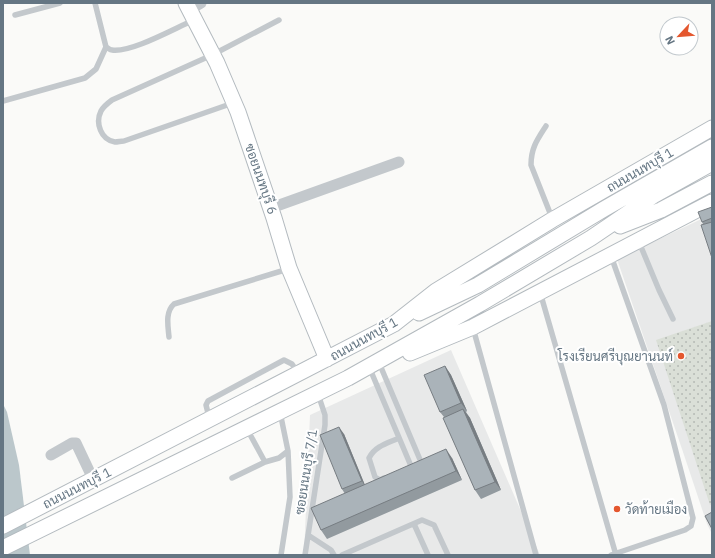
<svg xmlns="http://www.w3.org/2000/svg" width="715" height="558" font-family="'IBM Plex Sans',Sarabun,sans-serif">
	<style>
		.built { fill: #e8e9e9 }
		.grass { fill: url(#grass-dots) }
		.water { fill: #bbc7cb }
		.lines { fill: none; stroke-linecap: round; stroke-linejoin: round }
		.secondary-casing { stroke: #b3babf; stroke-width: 17 }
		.lane { stroke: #c3c8cc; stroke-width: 5.5 }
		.street { stroke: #c3c8cc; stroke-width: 11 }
		.secondary { stroke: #fff; stroke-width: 15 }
		.wall { fill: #929a9f }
		.shaded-wall { fill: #777d82 }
		.building { fill: #aab3b9; stroke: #777d82 }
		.poi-dot { fill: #e4572e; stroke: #fff; stroke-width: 1.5 }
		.labels { text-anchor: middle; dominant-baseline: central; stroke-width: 4; stroke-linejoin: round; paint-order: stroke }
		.street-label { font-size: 13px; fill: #657683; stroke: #fff }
		.poi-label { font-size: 13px; fill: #657683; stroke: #fff; text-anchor: end }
	</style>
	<defs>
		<pattern id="grass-dots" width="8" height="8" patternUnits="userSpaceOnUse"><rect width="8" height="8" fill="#dadfd7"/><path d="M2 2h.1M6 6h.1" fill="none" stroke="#b4b9b4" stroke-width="1.8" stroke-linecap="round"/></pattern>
	</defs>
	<rect width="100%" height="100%" fill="#fafaf8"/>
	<path class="built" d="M712 214V534L707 524 683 452 617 259Z
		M451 350 540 555H304L310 415Z"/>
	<path class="grass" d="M712 321V504L710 505 656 340Z"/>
	<path class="water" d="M3 404 7 412 19 465 30 555H6L3 544Z"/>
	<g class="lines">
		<defs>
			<path id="secondary" d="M186 3 217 63 238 112 274 218 289 268 327 359
				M620 226 661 210 712 183
				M419 313 478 285 604 209 712 147
				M410 353 473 327 712 202
				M3 526 394 324 436 291 552 220 712 128
				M3 548 348 378 480 304 591 238 653 196 712 163"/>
		</defs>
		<use href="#secondary" class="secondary-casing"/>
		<path class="lane" d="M15 15 60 3
			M106 47C108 48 110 50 112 50 131 53 175 28 194 20
			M3 101 85 78 96 69 106 47 95 3
			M233 103 124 141C121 141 118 142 115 142 101 140 95 123 101 111 103 107 108 103 112 100L212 55 279 20
			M546 126C537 140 531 148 531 165L552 218
			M639 242 659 290 673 319
			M611 256 664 405 693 518 691 526 685 530 611 555
			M540 292 616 555
			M473 328 536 555
			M169 337C168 326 165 312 174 304L288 269
			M380 365 421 462
			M370 369 411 466
			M209 417 206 405 208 401 284 360 292 364 298 373
			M247 429 265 462
			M232 478 265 462 279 458 288 451 280 412
			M384 478 380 480 375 477 369 458C375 446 388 443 399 438
			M414 524 428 555
			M308 535 331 550 334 555
			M281 555 290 497 288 451
			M305 555 325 425V415L318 394
			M342 555 422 520 434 525 448 555"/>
		<path class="street" d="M189 10 201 3
			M271 208 399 162
			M51 455 72 443H76L93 479"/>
		<use href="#secondary" class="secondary"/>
	</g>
	<path class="wall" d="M712 207V258L703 224 702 222Z
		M445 366 451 375 467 411 466 412 470 418 501 490 481 499 475 490 444 417 440 412Z
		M344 434 365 485 452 458 462 480 327 539 321 530 345 494 342 489Z"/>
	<path class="shaded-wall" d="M445 366 451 375 467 411 461 403Z
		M463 409 470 418 501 490 495 482Z
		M339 427 344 434 366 488 362 481Z
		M446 449 452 458 462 480 456 471Z"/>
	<path class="building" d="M712 207V218L702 222 698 212Z
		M712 222V258L701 225Z
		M445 366 461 403 440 412 424 375Z
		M463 409 495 482 475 490 443 418Z
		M339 427 362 481 342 489 320 435Z
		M446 449 456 471 321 530 311 508Z
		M712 512V529L705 516Z"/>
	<g class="poi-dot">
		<circle cx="681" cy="356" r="4"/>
		<circle cx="617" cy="509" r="4"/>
	</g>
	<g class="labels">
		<g class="street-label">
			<text transform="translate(640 170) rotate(-30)">ถนนนนทบุรี 1</text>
			<text transform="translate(261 179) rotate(71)">ซอยนนทบุรี 6</text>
			<text transform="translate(364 339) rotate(-29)">ถนนนนทบุรี 1</text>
			<text transform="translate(306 472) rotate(-81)">ซอยนนนบุรี 7/1</text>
			<text transform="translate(77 488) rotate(-27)">ถนนนนทบุรี 1</text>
		</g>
		<g class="poi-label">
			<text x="673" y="356">โรงเรียนศรีบุณยานนท์</text>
			<text x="625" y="509" text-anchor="start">วัดท้ายเมือง</text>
		</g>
	</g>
	<rect width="715" height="558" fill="none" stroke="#657683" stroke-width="8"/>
	<g transform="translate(679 36) rotate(244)"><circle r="19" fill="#ffffff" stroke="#c1c8cd"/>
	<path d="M0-3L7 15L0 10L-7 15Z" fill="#e4572e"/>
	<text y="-6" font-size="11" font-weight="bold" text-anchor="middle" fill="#657683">N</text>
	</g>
</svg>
